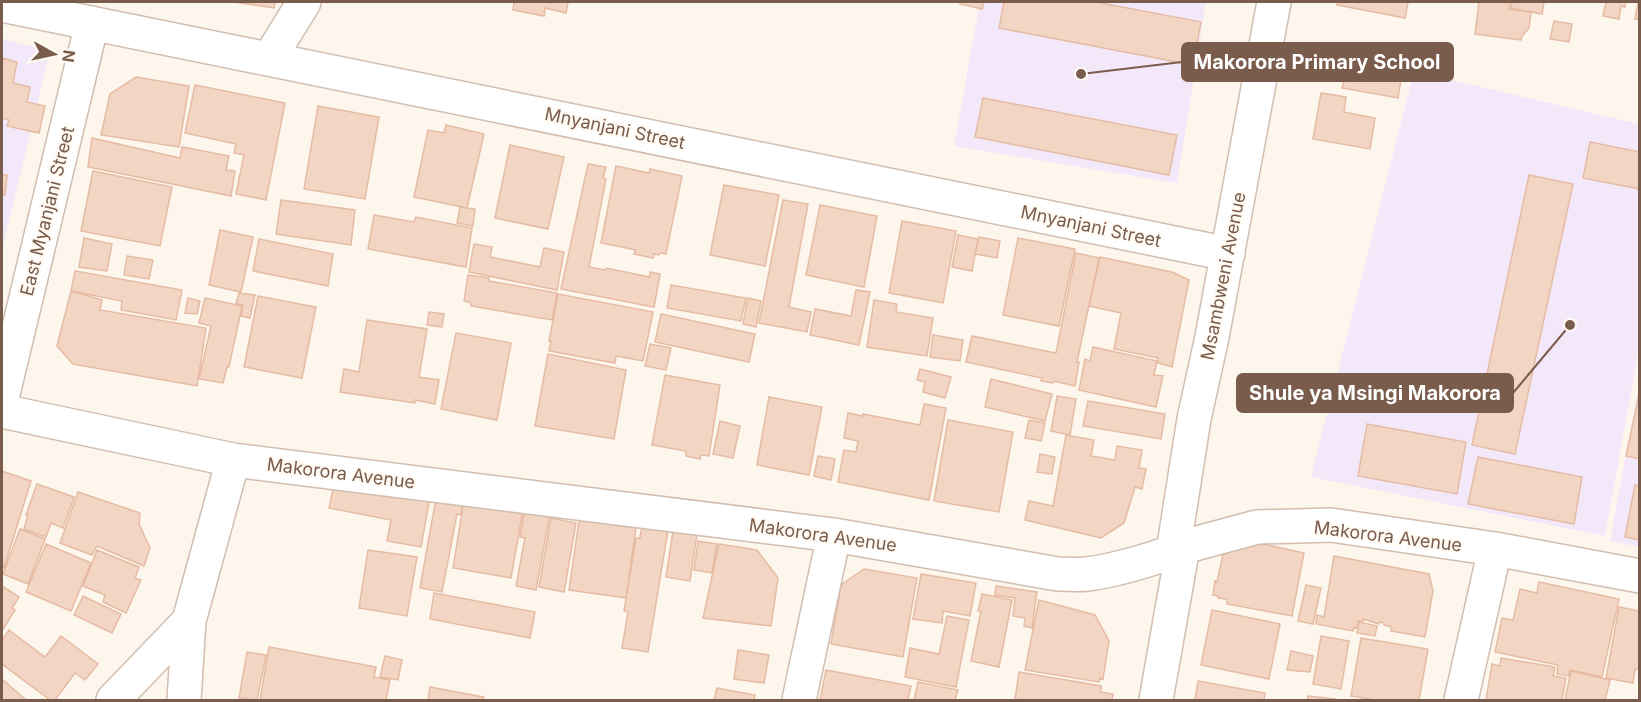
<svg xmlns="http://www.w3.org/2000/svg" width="1641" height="702" font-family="Inter,sans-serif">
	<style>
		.education { fill: #f3e8fa }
		.building { fill: #f3d5c3; stroke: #e6bba3; stroke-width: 1.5 }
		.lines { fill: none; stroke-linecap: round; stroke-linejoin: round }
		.minor-casing { stroke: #d1beb0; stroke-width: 36 }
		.minor { stroke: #fff; stroke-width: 33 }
		.labels { text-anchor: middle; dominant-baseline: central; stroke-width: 4.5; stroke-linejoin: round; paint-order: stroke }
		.street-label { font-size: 18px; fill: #7a5c4d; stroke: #fffaf3 }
		.leader { fill: none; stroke: #7a5c4d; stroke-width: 2 }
		.callout-dot { fill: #7a5c4d; stroke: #fffaf3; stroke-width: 2 }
		.callout { fill: #7a5c4d; stroke: #7a5c4d; stroke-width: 2 }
		.callout-label { font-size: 20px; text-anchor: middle; font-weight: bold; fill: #fff }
	</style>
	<rect width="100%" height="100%" fill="#fdf6ec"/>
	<path class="education" d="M980 2H1206L1177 183 954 146Z
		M2 39 50 51 2 250Z
		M1414 71 1639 124V348L1605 536 1311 477Z
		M1639 384V547L1610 541Z"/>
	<path class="building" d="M233 2H275L274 8Z
		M510 2H568L566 13 545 8 544 16 513 10 514 2Z
		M960 2H984L982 9 960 4Z
		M1004 2H1096L1201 22 1193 65 999 28Z
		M1338 2H1408L1405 18 1337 5Z
		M1479 2H1510L1509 9 1531 12 1529 28 1522 36 1521 40 1475 34Z
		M1512 2H1544L1542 14 1511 8Z
		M1601 2H1626L1625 7 1621 6 1619 19 1603 16 1606 2Z
		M1638 2H1640V20L1635 19Z
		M1554 21 1572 24 1569 42 1550 39Z
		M2 58 17 62 13 83 30 87 27 102 45 106 39 133 7 126 9 120 2 118Z
		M1346 71 1401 80 1398 98 1342 88Z
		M136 77 189 86 179 147 101 135 110 94Z
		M195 85 285 103 266 200 236 194 244 155 234 153 236 144 185 133Z
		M1321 93 1346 97 1344 112 1375 118 1370 149 1313 139Z
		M983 98 1177 135 1169 175 975 137Z
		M318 106 379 117 365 199 304 189Z
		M446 125 484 134 467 208 414 197 428 130 444 133Z
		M92 138 180 158 182 147 229 156 226 170 235 171 231 196 88 167Z
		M1590 142 1640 152V189L1583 178Z
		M510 145 564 157 548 229 495 218Z
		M588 164 606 167 603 178 606 179 589 267 605 270 606 268 650 277V272L660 274 654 307 561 289Z
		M616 166 649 173 650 169 682 176 666 254 660 253 659 255 654 254 653 258 634 254 636 250 601 243Z
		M93 171 172 187 160 246 81 231Z
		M2 175H7L5 195H2Z
		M1529 175 1573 184 1515 454 1472 445Z
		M724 185 779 195 765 266 710 255Z
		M281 200 355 210 351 245 276 234Z
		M783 200 808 204 789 307 811 312 807 332 759 323Z
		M820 205 877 216 864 287 806 275Z
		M460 207 475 209 473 226 457 223Z
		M374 215 414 222 416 217 472 228 466 267 368 249Z
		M902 221 956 231 943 303 889 293Z
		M220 230 253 237 241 292 209 285Z
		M958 235 978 239 972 271 952 267Z
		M979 237 1000 241 997 258 975 254Z
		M84 238 112 244 107 271 79 267Z
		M1018 238 1075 249 1059 326 1003 315Z
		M259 239 333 254 328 286 253 271Z
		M474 244 492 247 490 257 540 267 544 248 564 252 557 290 469 272Z
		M1076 253 1099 258 1077 362H1079L1075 386 1054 381 1053 383 1041 381 1042 378 966 362 972 336 1056 353Z
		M127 256 153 260 149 279 124 275Z
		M1100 257 1172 272 1189 280 1172 367 1158 363V358L1114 349 1121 313 1089 306Z
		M75 271 182 290 176 320 121 310 122 301 71 291Z
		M468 275 489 278V281L557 293 552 320 471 306 472 303 464 301Z
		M671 285 746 298 741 321 667 308Z
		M856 290 870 292 859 345 810 335 815 309 851 316Z
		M71 291 102 300 100 310 206 328 197 386 73 364 57 346Z
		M239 293 255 295 250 318 241 316 243 305 236 304Z
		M558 294 653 312 643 361 616 356 615 363 549 351 551 341H549Z
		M258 296 316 307 302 378 244 367Z
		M188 298 200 301 197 314 185 313Z
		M205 298 242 306 229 367H227L223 383 199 379 211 326 199 323Z
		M748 298 761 301 756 327 743 324Z
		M874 300 897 304 896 312 933 318 927 356 867 347Z
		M429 312 444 314 442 327 427 325Z
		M661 314 755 334 749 362 655 342Z
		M367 320 427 329 419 377 439 380 435 404 415 400V403L340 392 344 369 359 372Z
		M456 333 511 343 497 420 441 409Z
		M933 335 963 340 960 361 930 357Z
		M650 344 671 348 666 370 645 366Z
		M1093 347 1157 361 1154 375 1163 376 1156 407 1079 390 1085 359 1090 361Z
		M548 354 626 370 614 439 535 426Z
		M920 369 951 377 945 398 923 392 925 382 917 380Z
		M665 375 720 385 709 456 701 455 700 459 686 456V451L652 445Z
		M991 379 1052 394 1045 421 985 407Z
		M1640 390V459L1626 456Z
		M1057 396 1076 399 1070 435 1051 431Z
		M769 397 822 407 809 475 757 465Z
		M1088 401 1165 414 1161 439 1083 426Z
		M924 404 946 408 929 500 838 482 844 450 856 452 858 441 844 438 848 413 863 416V414L920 425Z
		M948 420 1013 432 999 512 934 501Z
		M1029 420 1045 423 1041 441 1025 438Z
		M720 421 740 426 733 458 713 454Z
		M1367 424 1466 442 1457 494 1358 476Z
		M1066 435 1094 440 1091 456 1115 460 1117 446 1142 450 1139 468 1146 469 1142 489 1135 487 1124 523 1101 538 1025 520 1029 501 1053 506Z
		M1040 454 1055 457 1052 474 1037 472Z
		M818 456 835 459 831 480 814 476Z
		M1478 457 1582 477 1574 524 1468 504Z
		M2 471 31 481 4 568 2 567Z
		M335 480 431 492 421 547 387 541 391 520 329 508Z
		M37 484 74 497 63 528 51 523 46 537 24 529 28 515H26Z
		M1635 485 1640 486V540L1625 537Z
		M438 487 465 492 461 515 457 514 442 592 420 588Z
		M78 492 140 513 139 524 150 548 144 566 97 546 92 555 60 543Z
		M465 494 524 504 511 578 453 568Z
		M525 508 550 513 536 590 516 586 525 538 520 537Z
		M580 514 609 518 608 524 636 528 626 598 569 590Z
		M551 518 576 523 564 592 539 587Z
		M642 525 668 530 648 652 622 648 628 612 624 611 636 538H640Z
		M20 529 45 539 28 584 3 574Z
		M673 531 697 534 690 581 666 577Z
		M1236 538 1304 553 1292 616 1227 604V599L1218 598V596L1213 595 1215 581 1217 582 1223 554H1226L1230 542Z
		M698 541 717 544 712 573 694 570Z
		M46 544 91 563 71 611 26 592Z
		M719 544 757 550 778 578 771 626 703 618Z
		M97 550 139 567 135 578 141 580 126 613 103 602 105 595 83 586Z
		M368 550 417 557 407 616 359 608Z
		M1334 556 1429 574 1433 591 1425 637 1391 631 1392 627 1384 625V623L1380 622 1379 624 1363 619V621H1358L1357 628 1354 627 1353 631 1316 624 1317 615 1324 617Z
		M864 569 917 578 903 657 831 644 841 585Z
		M921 574 976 583 970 616 943 611 942 623 913 619Z
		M1539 582 1619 599 1602 677 1570 670 1569 676 1557 674 1558 665 1495 652 1502 618 1513 620 1520 589 1537 593Z
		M1306 585 1321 588 1313 624 1298 621Z
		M2 586 19 597 12 608 15 610 2 631Z
		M996 586 1037 592 1032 628 1024 626 1025 618 1013 616 1015 598 995 595Z
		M434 593 535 612 530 638 430 619Z
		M982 594 1012 600 999 667 971 661 981 611H978Z
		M83 596 121 614 112 633 74 615Z
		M1039 600 1095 615 1109 641 1103 679 1100 678 1099 682 1025 670Z
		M1619 607 1640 611V669H1635L1633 683 1606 678Z
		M1212 610 1280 624 1269 679 1201 665Z
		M947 616 969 620 956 687 905 677 910 648 939 654Z
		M1359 622 1377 626 1375 636 1357 633Z
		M9 630 45 657 61 636 98 664 85 680 75 673 55 700H50L2 664V640Z
		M1321 636 1349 641 1341 689 1313 684Z
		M1361 638 1428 649 1419 700H1376L1351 696Z
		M269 647 376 667 374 677 390 680 386 700H260Z
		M738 650 769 655 764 683 734 679Z
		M1291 651 1313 656 1310 672 1287 670Z
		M247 652 266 655 257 700 239 698Z
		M385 656 402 660 398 680 380 677Z
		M1501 658 1555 667 1553 676 1566 678 1562 700H1486L1492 664 1500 666Z
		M826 670 911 686 908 700H820Z
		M1571 671 1610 680 1605 700H1565Z
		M1019 672 1101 686V692L1113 694 1112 700H1025L1015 699Z
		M2 679 26 700H2Z
		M1198 681 1265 693 1264 700H1195Z
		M918 682 958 690 955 700H914Z
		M430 687 484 697 483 700H428Z
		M717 688 755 695 754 700H714Z
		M1308 696 1335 699 1334 700H1307Z"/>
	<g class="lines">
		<defs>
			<path id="minor" d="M2 5 1228 254
				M269 59 304 2
				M2 398 92 23
				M2 411 233 460 834 535 1058 574C1068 574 1078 575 1087 574 1113 571 1159 558 1183 547L1257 527 1331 525 1495 549 1640 576
				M1173 552 1194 419 1212 337 1274 2
				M113 700 189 621
				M184 700 189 621 233 460
				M799 700 834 535
				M1156 700 1183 547
				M1461 700 1495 549"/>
		</defs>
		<use href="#minor" class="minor-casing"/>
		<use href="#minor" class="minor"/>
	</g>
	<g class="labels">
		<g class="street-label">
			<text transform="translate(615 128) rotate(12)">Mnyanjani Street</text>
			<text transform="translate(47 211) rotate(-76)">East Myanjani Street</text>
			<text transform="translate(1091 226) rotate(12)">Mnyanjani Street</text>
			<text transform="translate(1223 276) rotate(-79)">Msambweni Avenue</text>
			<text transform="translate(341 473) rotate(7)">Makorora Avenue</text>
			<text transform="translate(823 535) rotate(8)">Makorora Avenue</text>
			<text transform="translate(1388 536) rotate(7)">Makorora Avenue</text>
		</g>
	</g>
	<path class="leader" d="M1081 74L1182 62M1570 325L1513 393"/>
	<g class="callout-dot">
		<circle cx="1081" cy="74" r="6"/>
		<circle cx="1570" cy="325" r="6"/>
	</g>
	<g class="callout">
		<rect x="1182" y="43" width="271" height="38" rx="6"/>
		<rect x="1237" y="374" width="276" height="38" rx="6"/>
	</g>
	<g class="callout-label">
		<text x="1317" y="69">Makorora Primary School</text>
		<text x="1375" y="400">Shule ya Msingi Makorora</text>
	</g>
	<rect width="1641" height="702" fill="none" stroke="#7a5c4d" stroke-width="6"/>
	<g transform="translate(54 54) rotate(98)" stroke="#fffaf3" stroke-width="4.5" paint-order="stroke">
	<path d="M0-4.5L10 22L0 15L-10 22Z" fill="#7a5c4d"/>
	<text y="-9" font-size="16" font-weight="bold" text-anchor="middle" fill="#7a5c4d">N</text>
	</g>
</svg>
